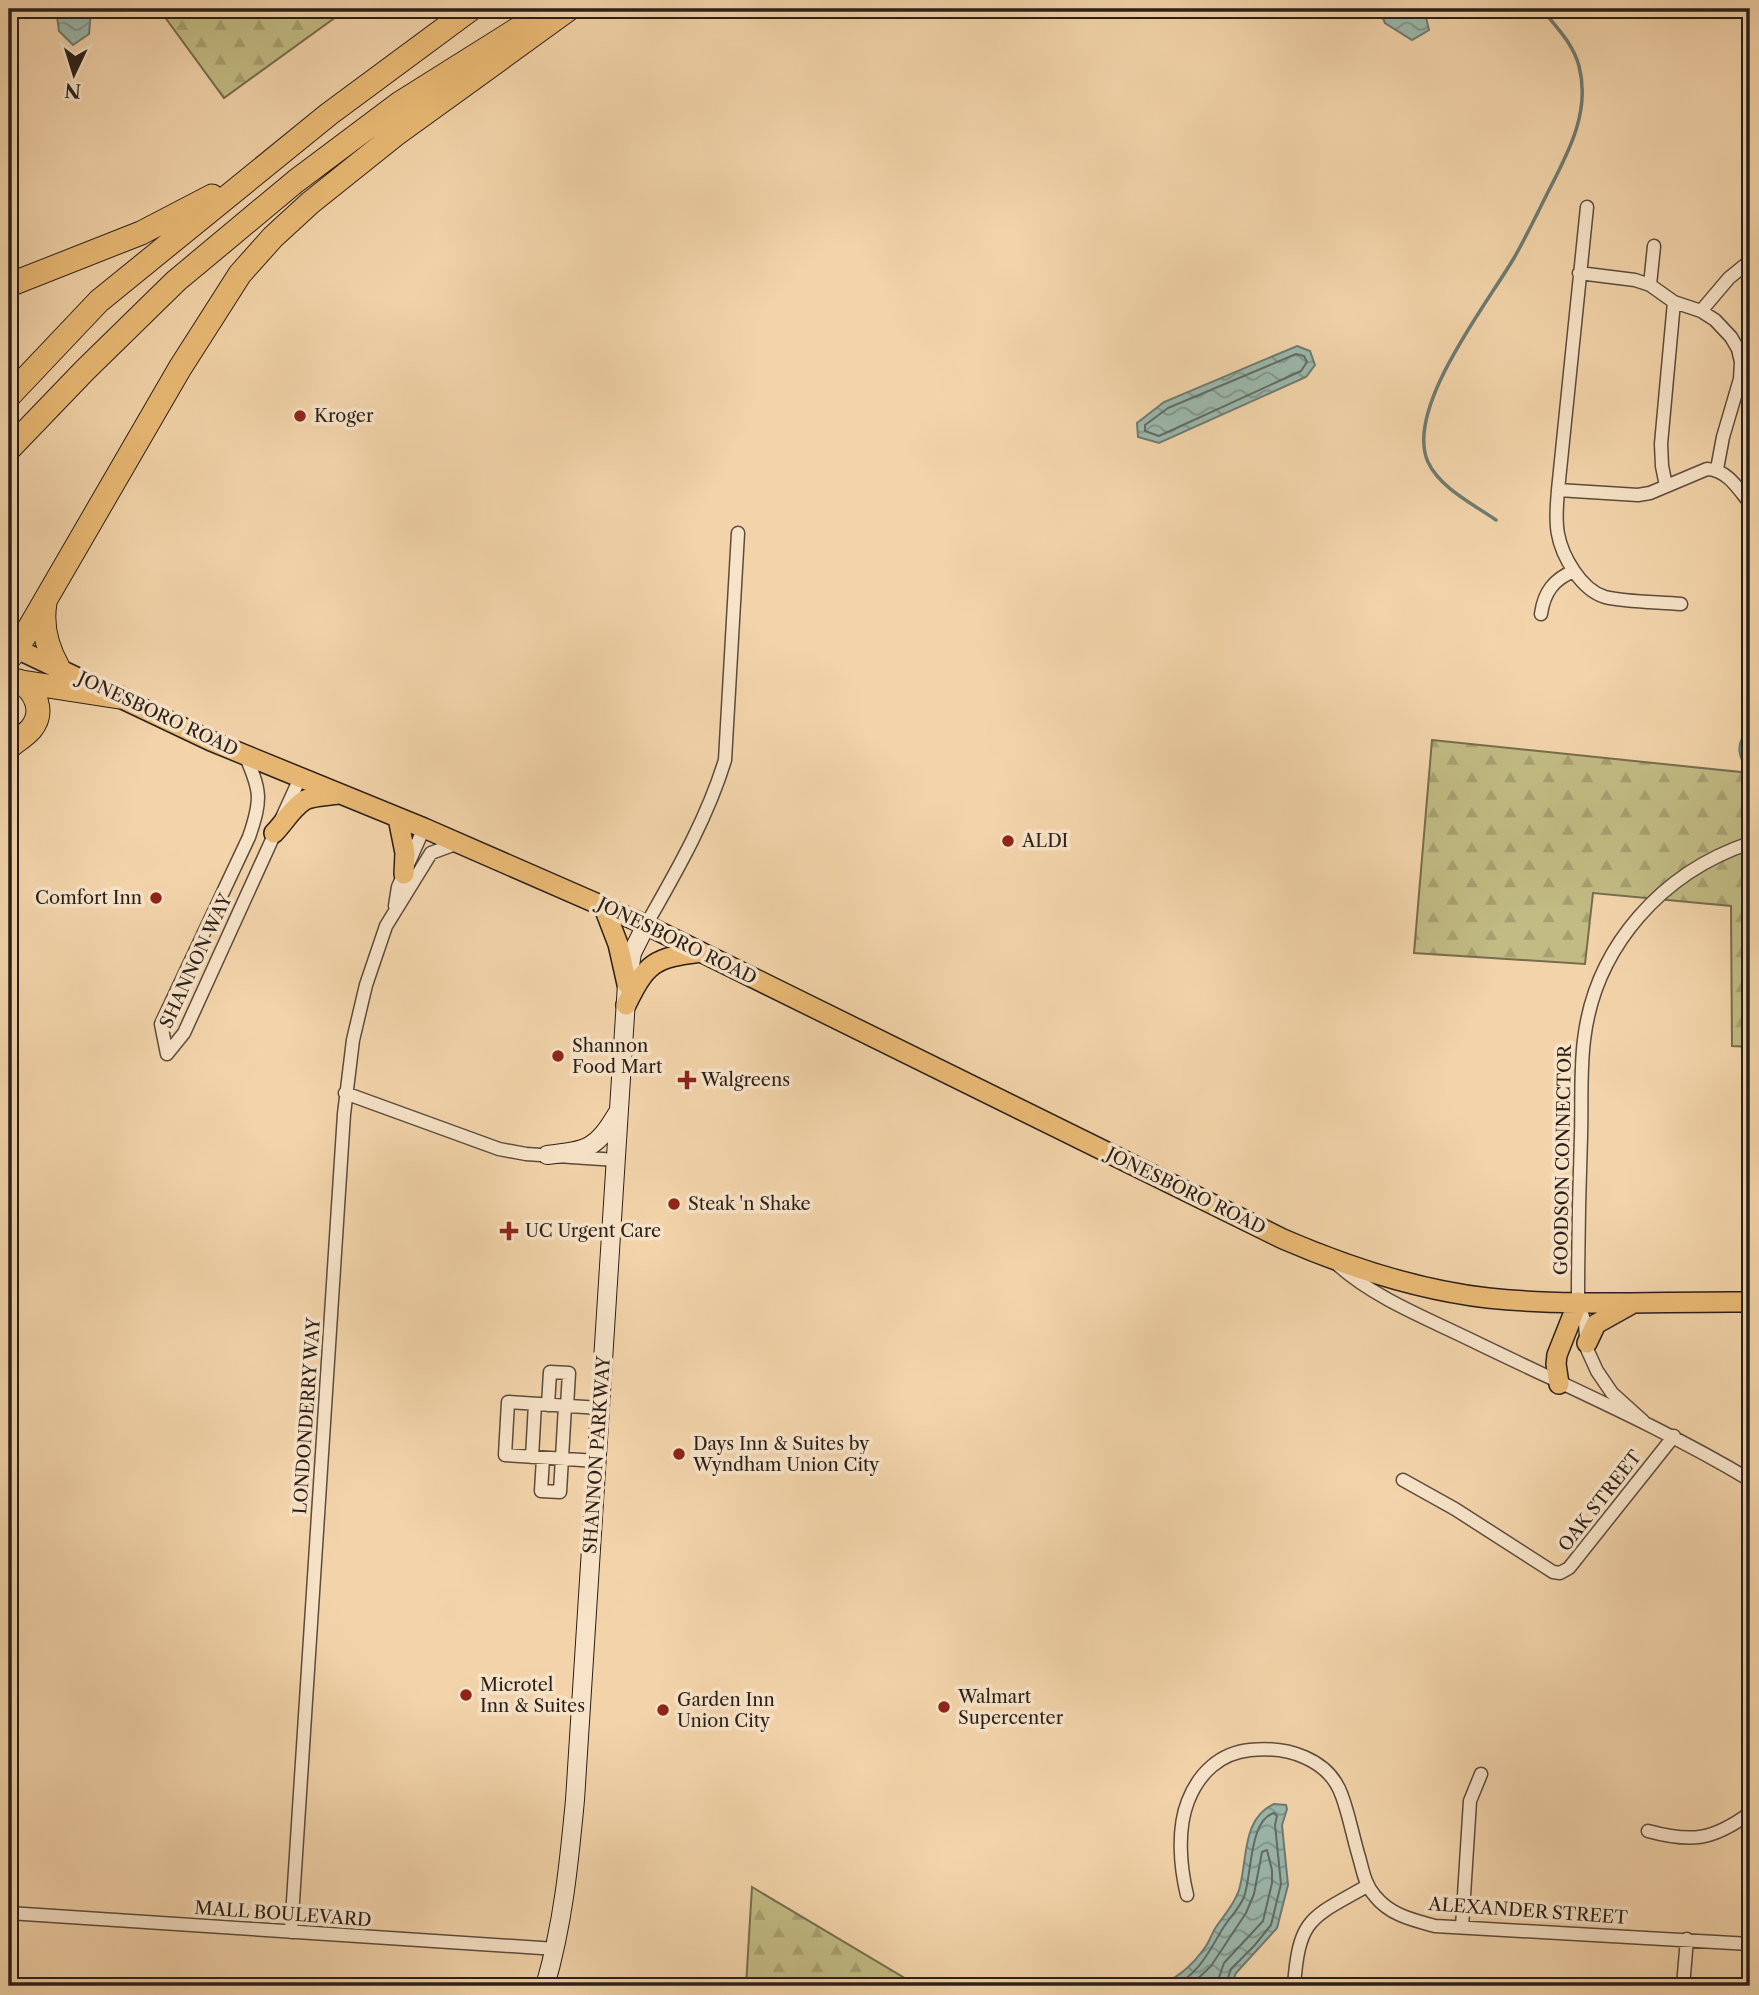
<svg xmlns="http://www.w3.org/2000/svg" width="1759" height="1995" font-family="'Libre Caslon Text',serif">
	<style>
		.forest { fill: url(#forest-firs); stroke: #766d4e; stroke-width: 2 }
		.water { fill: url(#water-waves); stroke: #6e7b72; stroke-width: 2 }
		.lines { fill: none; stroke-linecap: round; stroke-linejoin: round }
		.shore { stroke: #626c63; stroke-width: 2 }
		.stream { stroke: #6e7b72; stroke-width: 3.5 }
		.street-casing { stroke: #5c4c3d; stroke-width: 15 }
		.secondary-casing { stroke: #2a1f19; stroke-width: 20 }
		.primary-casing { stroke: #2a1f19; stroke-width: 22 }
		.highway-casing { stroke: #2a1f19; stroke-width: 25 }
		.street { stroke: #f7e3c8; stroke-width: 12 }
		.secondary { stroke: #f7e3c8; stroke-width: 18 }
		.primary { stroke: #eaba75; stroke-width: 19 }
		.highway { stroke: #eaba75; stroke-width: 23 }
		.poi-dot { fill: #8f2418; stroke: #f7e3c8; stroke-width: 2.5 }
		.labels { text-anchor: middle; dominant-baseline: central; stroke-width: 7; stroke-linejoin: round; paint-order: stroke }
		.poi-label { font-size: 18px; fill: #2a1f19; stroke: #f7e3c8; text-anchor: start }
		.street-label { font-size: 18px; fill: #2a1f19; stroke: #f7e3c8 }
	</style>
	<defs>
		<pattern id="forest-firs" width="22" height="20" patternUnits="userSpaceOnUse" patternTransform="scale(1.75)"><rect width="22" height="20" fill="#c2bb84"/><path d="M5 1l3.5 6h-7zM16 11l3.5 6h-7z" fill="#a7a071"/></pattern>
		<pattern id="water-waves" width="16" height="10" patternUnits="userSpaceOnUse" patternTransform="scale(1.75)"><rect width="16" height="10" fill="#9bb8ad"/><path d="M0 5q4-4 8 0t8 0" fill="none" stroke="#7f958c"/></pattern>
	</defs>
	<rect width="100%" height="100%" fill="#f3d4aa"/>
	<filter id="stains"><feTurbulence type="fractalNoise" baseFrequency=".00286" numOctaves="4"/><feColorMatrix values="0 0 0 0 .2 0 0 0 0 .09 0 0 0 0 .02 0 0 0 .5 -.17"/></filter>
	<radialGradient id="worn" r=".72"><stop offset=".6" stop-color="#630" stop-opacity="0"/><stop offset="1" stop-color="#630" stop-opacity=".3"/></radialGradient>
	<path class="forest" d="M159 9H347L224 98Z
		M1432 740 1750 773V1047L1732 1046 1731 906 1593 893 1585 964 1414 953Z
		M752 1887 918 1986H746Z"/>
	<path class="water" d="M56 9H91L89 34 73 45 59 31Z
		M1379 9H1424L1429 30 1412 40 1385 23Z
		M1297 346 1310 351 1315 365 1306 377 1159 443 1138 437 1137 423 1164 402Z
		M1750 730V774C1739 760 1733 742 1750 730Z
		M1274 1804 1286 1805 1287 1809 1282 1825 1288 1885 1277 1928 1236 1973 1231 1986H1155C1177 1980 1193 1965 1206 1946 1210 1940 1212 1933 1216 1927 1224 1915 1234 1905 1239 1890 1248 1860 1241 1819 1274 1804Z"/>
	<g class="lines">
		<path class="shore" d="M1296 354 1304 356 1307 362 1301 371 1159 436 1145 431V425L1168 408Z
			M1174 1986C1197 1975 1208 1954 1220 1933 1227 1920 1238 1911 1244 1897 1252 1875 1249 1820 1274 1813L1277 1816 1275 1825 1281 1884 1271 1925 1254 1946 1231 1969 1225 1986
			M1190 1986 1211 1966 1246 1913 1254 1894 1262 1852 1267 1850 1272 1870V1883L1263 1921 1224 1963 1216 1986"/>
		<path class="stream" d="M1496 520C1473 504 1440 488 1428 462 1404 409 1487 304 1514 258 1526 237 1537 214 1548 192 1568 153 1591 112 1579 66 1573 43 1556 27 1542 9"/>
		<defs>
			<path id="street" d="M1587 207 1558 490C1557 505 1555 519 1558 534 1562 556 1581 590 1605 597 1625 602 1658 602 1681 604
				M1579 273 1635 280 1650 285 1674 302 1701 311 1715 320 1731 337 1738 349 1741 362 1740 379 1723 437 1717 469
				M1650 285 1654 246
				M1701 311 1729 278 1750 261
				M1666 486 1662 466 1661 444 1674 302
				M1558 490 1638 495 1650 493 1707 469C1728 470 1738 489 1750 503
				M1541 614C1544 592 1554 579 1574 571
				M395 906 398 887 424 828
				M646 925C676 872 707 819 725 760L738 533
				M167 1054 161 1024 249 837C262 799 261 791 245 755
				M167 1054 184 1033 300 778
				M345 1093 499 1149 526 1154 617 1160
				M1339 1266C1375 1298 1426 1318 1469 1339 1563 1385 1660 1426 1750 1480
				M548 1405 550 1372 569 1373 567 1406
				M1643 1421 1612 1393 1597 1371 1587 1349 1585 1323 1578 1302C1578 1247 1579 1192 1581 1136 1582 1105 1580 1072 1584 1040 1595 946 1663 872 1750 843
				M532 1457 535 1404
				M543 1458 541 1491 560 1492 565 1406
				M597 1461 505 1455 508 1402 600 1408
				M1403 1480 1455 1509 1553 1572 1560 1573 1569 1568 1674 1436
				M1648 1831C1692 1843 1713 1840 1750 1813
				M1187 1895C1180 1866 1177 1829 1188 1801 1199 1773 1220 1753 1250 1750 1286 1746 1329 1758 1342 1796 1349 1815 1353 1837 1359 1857 1363 1871 1365 1885 1375 1896 1390 1915 1413 1920 1435 1926L1750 1944
				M9 1913 556 1949
				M1462 1927 1470 1801 1481 1774
				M291 1932 344 1114 353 1040 366 985 386 926 431 853 458 843
				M1294 1986C1299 1917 1311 1918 1367 1886
				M1683 1986 1687 1939"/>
			<path id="secondary" d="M547 1155C589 1150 596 1149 618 1112
				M545 1986C563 1925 569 1863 575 1800L627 984 632 953 646 925"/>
			<path id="primary" d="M17 649 211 741 424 828 646 925 1283 1239C1348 1267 1417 1290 1488 1298 1575 1307 1663 1301 1750 1302
				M398 818 405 853 404 874
				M274 833C284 823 292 808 305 800 313 796 328 796 338 794
				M603 905 618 944 627 984
				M626 1005C647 962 654 958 701 952
				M1587 1343 1596 1324 1630 1305
				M1559 1384 1556 1364 1557 1355 1578 1302"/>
			<path id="highway" d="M9 285 141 233 212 196
				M9 396 99 301 329 114 471 9
				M9 449 85 370 176 281 296 181 400 103 529 22
				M45 603C41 626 47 647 58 667
				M9 658 17 649 180 368 240 274 273 237 310 203 395 135 569 9
				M9 680 119 697
				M9 747C16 741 25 736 31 729 45 712 36 691 19 681"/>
		</defs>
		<use href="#street" class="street-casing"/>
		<use href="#secondary" class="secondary-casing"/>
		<use href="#primary" class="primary-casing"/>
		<use href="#highway" class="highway-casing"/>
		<use href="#street" class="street"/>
		<use href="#secondary" class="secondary"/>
		<use href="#primary" class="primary"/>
		<use href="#highway" class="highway"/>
	</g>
	<g class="poi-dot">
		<circle cx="300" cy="416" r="7"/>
		<circle cx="1008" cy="841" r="7"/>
		<circle cx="156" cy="898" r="7"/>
		<circle cx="558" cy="1056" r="7"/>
		<path d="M683.5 1069.5h7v7h7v7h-7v7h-7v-7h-7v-7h7z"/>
		<circle cx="674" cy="1204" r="7"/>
		<path d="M505.5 1220.5h7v7h7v7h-7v7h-7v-7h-7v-7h7z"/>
		<circle cx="679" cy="1454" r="7"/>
		<circle cx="466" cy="1695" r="7"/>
		<circle cx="944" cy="1707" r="7"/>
		<circle cx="663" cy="1710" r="7"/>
	</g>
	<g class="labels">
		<g class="poi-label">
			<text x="314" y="416">Kroger</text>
			<text x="1022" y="841">ALDI</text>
			<text x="142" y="898" text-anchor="end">Comfort Inn</text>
			<text x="572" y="1046">Shannon<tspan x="572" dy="21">Food Mart</tspan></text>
			<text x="701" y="1080">Walgreens</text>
			<text x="688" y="1204">Steak 'n Shake</text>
			<text x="525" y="1231">UC Urgent Care</text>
			<text x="693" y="1444">Days Inn &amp; Suites by<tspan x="693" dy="21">Wyndham Union City</tspan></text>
			<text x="480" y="1685">Microtel<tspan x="480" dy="21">Inn &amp; Suites</tspan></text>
			<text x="958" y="1697">Walmart<tspan x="958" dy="21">Supercenter</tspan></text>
			<text x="677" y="1700">Garden Inn<tspan x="677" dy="21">Union City</tspan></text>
		</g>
		<g class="street-label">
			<text transform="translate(158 714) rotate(25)">JONESBORO ROAD</text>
			<text transform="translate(677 941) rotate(26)">JONESBORO ROAD</text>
			<text transform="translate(196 961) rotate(-65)">SHANNON WAY</text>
			<text transform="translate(1563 1160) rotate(-89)">GOODSON CONNECTOR</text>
			<text transform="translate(1186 1191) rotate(26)">JONESBORO ROAD</text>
			<text transform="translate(307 1416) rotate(-86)">LONDONDERRY WAY</text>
			<text transform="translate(597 1455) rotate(-86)">SHANNON PARKWAY</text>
			<text transform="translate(1600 1501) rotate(-52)">OAK STREET</text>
			<text transform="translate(1528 1911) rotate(4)">ALEXANDER STREET</text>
			<text transform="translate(283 1914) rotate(4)">MALL BOULEVARD</text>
		</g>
	</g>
	<rect width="1759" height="1995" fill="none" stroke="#f3d4aa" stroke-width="35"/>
	<rect x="10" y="10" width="1738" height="1974" fill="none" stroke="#2a1f19" stroke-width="3.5"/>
	<rect x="18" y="18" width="1724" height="1960" fill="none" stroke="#2a1f19" stroke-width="2"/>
	<g transform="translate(74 74) rotate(184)" stroke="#f7e3c8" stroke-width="5" paint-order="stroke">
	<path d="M0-5L12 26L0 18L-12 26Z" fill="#2a1f19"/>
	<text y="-10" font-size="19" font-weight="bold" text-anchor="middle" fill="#2a1f19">N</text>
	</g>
	<rect width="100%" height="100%" filter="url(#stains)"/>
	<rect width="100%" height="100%" fill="url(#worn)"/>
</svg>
